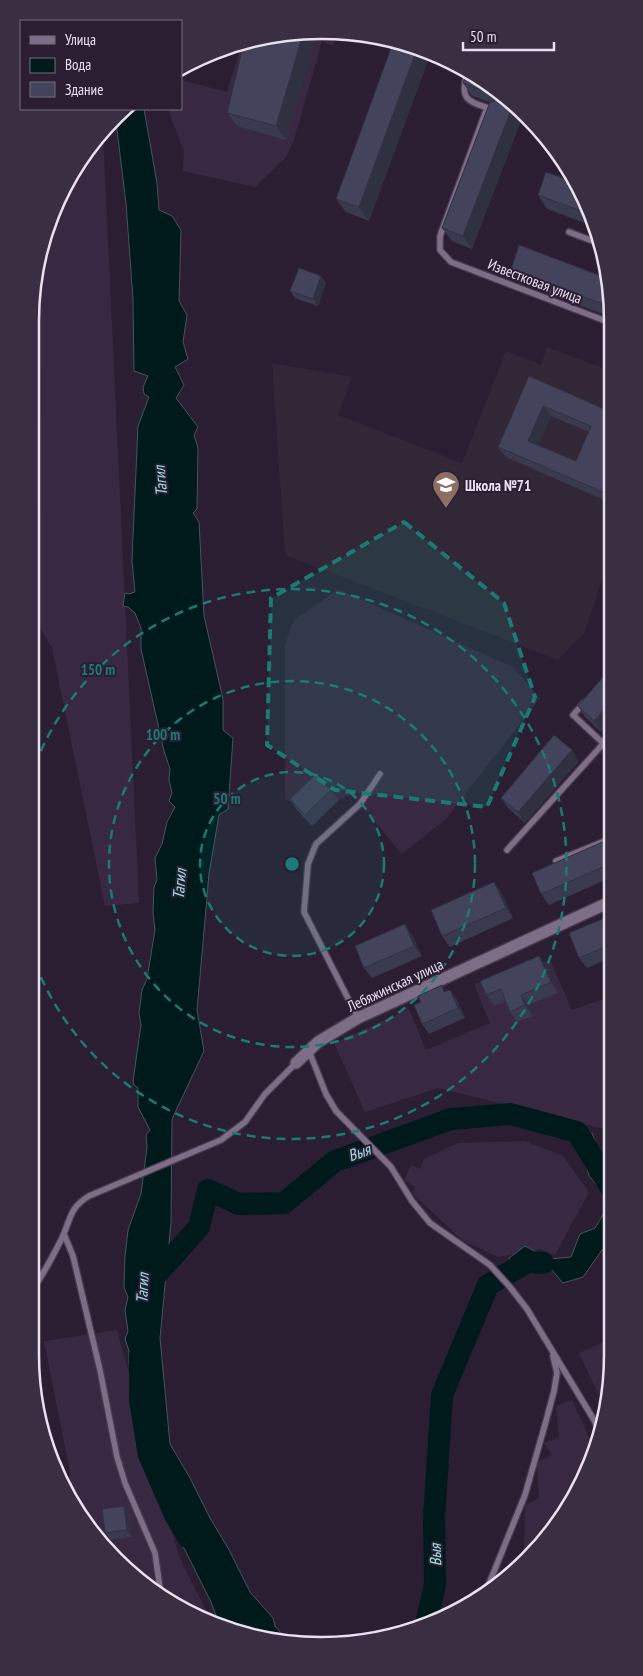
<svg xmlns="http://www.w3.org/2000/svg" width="643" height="1676" font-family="'PT Sans Narrow',sans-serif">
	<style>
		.built { fill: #392842 }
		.education { fill: #312736 }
		.water { fill: #00191b; stroke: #46555b }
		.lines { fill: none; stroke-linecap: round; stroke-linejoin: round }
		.river { stroke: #00191b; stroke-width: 22 }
		.service-casing { stroke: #473b4d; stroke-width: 8 }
		.minor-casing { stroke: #473b4d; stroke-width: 14 }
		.service { stroke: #7d6d86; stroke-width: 5.5 }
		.minor { stroke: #7d6d86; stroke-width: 11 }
		.wall { fill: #3a3a4f; fill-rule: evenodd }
		.shaded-wall { fill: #2f3040 }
		.building { fill: #43445c; stroke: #2f3040; fill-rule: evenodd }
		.marked { fill: #1a7b74; fill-opacity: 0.2; stroke: #1a7b74; stroke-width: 4; stroke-dasharray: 10 6; stroke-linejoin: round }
		.ring { fill: none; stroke: #1a7b74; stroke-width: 2.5; stroke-dasharray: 9 6 }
		.labels { text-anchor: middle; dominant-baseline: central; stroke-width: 4; stroke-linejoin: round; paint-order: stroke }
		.street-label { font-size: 15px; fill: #eae1ef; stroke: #2b1e33 }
		.poi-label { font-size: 15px; font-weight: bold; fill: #eae1ef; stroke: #2b1e33; text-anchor: start }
		.water-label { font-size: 16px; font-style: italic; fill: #9ae4e6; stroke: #2b1e33 }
		.rim { fill: none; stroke: #eae1ef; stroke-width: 2.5 }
		.centre { fill: #1a7b74; stroke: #2b1e33; stroke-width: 2.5 }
		.ring-label { font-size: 15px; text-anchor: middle; font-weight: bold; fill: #1a7b74; stroke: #2b1e33; stroke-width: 4; stroke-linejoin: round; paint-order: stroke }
	</style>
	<rect width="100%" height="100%" fill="#2b1e33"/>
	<path class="built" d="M284 32 336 36 333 46 322 41 294 140 286 157 255 187 183 171 184 152 168 109H181V80L227 92 241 47Z
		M103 133 139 903 105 906 52 648 30 611V322L40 246 90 144Z
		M338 589 513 667 540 698 446 819 402 854 352 794 339 800 312 826 297 810 298 806 285 799V644L294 620Z
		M550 960 572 1010 612 996V1131L438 1088 365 1112 334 1043 409 1009 426 1050 490 1023 474 984Z
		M525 1141 563 1156 589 1192 555 1255 540 1249 498 1257 462 1240 412 1193 415 1187 404 1180 411 1165 420 1169 424 1159 458 1143Z
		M117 1330 178 1554 210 1619 176 1607 102 1546 71 1493 69 1467 44 1341Z
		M613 1338V1355L606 1410 579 1353Z
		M572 1400 594 1448 553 1532 524 1558 525 1505 539 1498 537 1462 552 1455 544 1443 559 1437 556 1406Z"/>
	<path class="education" d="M547 347 611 371V554L584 633 558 660 285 555 272 363 352 377 338 415 462 463 506 351 541 365Z"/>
	<path class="water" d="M130 109H144L157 183 159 210 172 216 181 230 179 301 187 315 183 342 188 359 175 367 184 385 176 398 198 427 194 435 198 448 197 509 193 513 199 522 204 616 223 699V730L233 738 228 809 219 815 209 874 197 1010 204 1051 172 1119 171 1222 160 1338 170 1444 190 1478 210 1518 228 1548 250 1592 273 1618 275 1626 282 1634 285 1643 218 1621 211 1602 178 1536 166 1482 146 1446 142 1403 144 1388 134 1382V1367L129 1364V1351L125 1339 128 1331 125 1310 128 1297 124 1288 125 1257 128 1230 141 1194 147 1147 146 1135 150 1130 138 1107V1088L134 1085 133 1081 141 1025 139 1013 142 990 147 979 155 930 153 912 154 887 157 880 155 858 162 844 167 822 175 807 169 801 172 793 169 780 170 769 164 751 141 649V628L135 613 128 607 123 606 125 593 129 594 135 592 132 560 138 426 149 397 144 394 143 387 148 376 134 371 133 299 126 203 116 122Z
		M592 1133 605 1169 613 1179V1203L589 1176 580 1139Z
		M613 1205V1240L602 1250 583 1277 563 1283 551 1269 533 1266 516 1272 509 1258 525 1246 550 1259 571 1257 580 1234 595 1228 606 1210Z"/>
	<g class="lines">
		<path class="river" d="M147 1285 199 1227 208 1190 239 1204 284 1203 335 1161 451 1119 511 1114 577 1132 613 1191
			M140 1356V1400L149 1455 175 1515 188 1537
			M427 1620 435 1585 434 1518 442 1395 488 1285 527 1262 543 1263"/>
		<defs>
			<path id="service" d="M468 72C459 97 466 102 489 108
				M487 108 440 236V250L451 262 611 323
				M522 119 535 124
				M569 232 598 243
				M584 703 573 715 603 743
				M507 850 612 734
				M556 861 612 838
				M358 1018 304 912 308 864 316 844 360 804 380 774
				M309 1051 326 1094 336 1111 391 1167 412 1201 430 1223 490 1265 510 1287 527 1309 594 1420 601 1435
				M64 1234 73 1256 100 1370 117 1457 125 1483 155 1553 161 1595
				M30 1292C43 1276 53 1256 62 1238 71 1219 69 1208 89 1196L221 1140 245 1122 265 1094 296 1063
				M484 1596 525 1495 546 1421 554 1391 557 1373 553 1356"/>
			<path id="minor" d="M296 1063 318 1042 358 1018 612 901"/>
		</defs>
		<use href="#service" class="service-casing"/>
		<use href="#minor" class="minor-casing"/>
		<use href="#service" class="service"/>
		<use href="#minor" class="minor"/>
	</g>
	<path class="wall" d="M284 32 316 35 286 140 237 126 227 113Z
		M397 40 430 55 369 221 346 212 336 199Z
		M483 79 523 114 521 115 517 119 520 123 472 249 452 241 442 228 490 102 472 96 463 83Z
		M583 193 593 226 547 209 538 195Z
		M511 270 610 283 611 317 520 283Z
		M321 276 326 283 318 306 295 298 290 291Z
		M529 376 611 412V503L506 457 498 447ZM551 416 589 432 576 461 538 446Z
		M611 668 601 732 585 717 578 706Z
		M579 761 525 823 508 808 501 798Z
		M331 790 339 800 312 826 297 810 290 799Z
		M607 840 612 848V877L549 905 541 894Z
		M501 892 513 918 450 947 442 936Z
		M612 915V957L587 968 579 958Z
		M412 935 422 956 372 978 364 968Z
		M547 967 558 993 528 1005 533 1016 517 1022 510 1012 505 1001 494 1006 486 995Z
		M450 990 457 1000 465 1018 429 1034 422 1024 446 992Z
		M124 1506 129 1513 132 1537 110 1540 105 1533Z"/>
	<path class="shaded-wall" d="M303 34 316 35 286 140 276 126Z
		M417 49 430 55 369 221 359 207Z
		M511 103 516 108 521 115 517 119 508 106Z
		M511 110 520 123 472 249 463 236Z
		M321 276 326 283 318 306 313 299Z
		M543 406 551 416 536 452 528 441Z
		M611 701 612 720 601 732 594 721Z
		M572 750 579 761 525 823 518 812Z
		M494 882 501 892 513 918 506 908Z
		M405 924 412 935 422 956 414 946Z
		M539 956 547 967 558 993 551 982Z
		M450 990 457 1000 465 1018 458 1008Z
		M521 995 528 1005 533 1016 525 1005Z
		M124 1506 129 1513 132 1537 127 1530Z"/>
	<path class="building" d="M284 32 303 34 276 126 227 113 243 46Z
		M394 40H397L417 49 359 207 336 199Z
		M467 72 483 79 511 103 508 106 511 110 463 236 442 228 490 102 495 101 496 98 493 94 463 83Z
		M546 172 576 183 583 193 589 214 538 195Z
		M519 245 609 279 610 283 611 307 511 270Z
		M299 268 321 276 313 299 290 291Z
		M529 376 611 412 610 495 498 447ZM543 406 591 426 576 461 528 441Z
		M611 668V701L594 721 578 706Z
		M554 735 572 750 518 812 501 798Z
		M316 774 331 790 305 815 290 799Z
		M607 840 612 852V863L541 894 532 873Z
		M494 882 506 908 442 936 431 910Z
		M612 915V944L579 958 569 933Z
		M405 924 414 946 364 968 355 946Z
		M539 956 551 982 521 995 525 1005 510 1012 501 989 486 995 480 981Z
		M442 985 444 992 450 990 458 1008 422 1024 414 1005 421 1002 418 996Z
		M124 1506 127 1530 105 1533 102 1509Z"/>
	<path class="marked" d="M404 522 504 603 535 697 487 807 335 790 267 745 271 598Z"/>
	<circle cx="292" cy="864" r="92" fill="#1a7b74" fill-opacity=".12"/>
	<g class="ring">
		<circle cx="292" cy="864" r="92"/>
		<circle cx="292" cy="864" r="183"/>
		<path d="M30 779A275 275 0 1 1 30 949"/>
	</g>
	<defs>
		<symbol id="school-pin" viewBox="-11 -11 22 30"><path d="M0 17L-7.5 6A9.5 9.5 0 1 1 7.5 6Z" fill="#8d6e63" stroke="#2b1e33"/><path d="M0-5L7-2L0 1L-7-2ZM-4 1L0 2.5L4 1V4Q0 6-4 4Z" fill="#fff"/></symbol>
	</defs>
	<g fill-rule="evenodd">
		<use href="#school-pin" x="430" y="469" width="32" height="43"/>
	</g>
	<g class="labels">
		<g class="street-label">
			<text transform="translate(535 281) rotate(21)">Известковая улица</text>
			<text transform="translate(395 985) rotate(-25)">Лебяжинская улица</text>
		</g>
		<g class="poi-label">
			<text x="465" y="485">Школа №71</text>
		</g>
		<g class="water-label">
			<text transform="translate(160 481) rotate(-95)">Тагил</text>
			<text transform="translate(179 884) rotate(-85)">Тагил</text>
			<text transform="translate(359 1152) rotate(-20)">Выя</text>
			<text transform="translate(142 1288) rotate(-87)">Тагил</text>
			<text transform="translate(435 1555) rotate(-91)">Выя</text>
		</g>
	</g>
	<path d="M0 0H643V1676H0ZM321 39H322A282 282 0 0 1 604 321V1355A282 282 0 0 1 322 1637H321A282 282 0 0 1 39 1355V321A282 282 0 0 1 321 39Z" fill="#3a2e42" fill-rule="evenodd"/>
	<path class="rim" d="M321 39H322A282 282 0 0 1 604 321V1355A282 282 0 0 1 322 1637H321A282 282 0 0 1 39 1355V321A282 282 0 0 1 321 39Z"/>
	<circle cx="292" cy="864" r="8" class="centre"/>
	<g class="ring-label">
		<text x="98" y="675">150 m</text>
		<text x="163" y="740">100 m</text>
		<text x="227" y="804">50 m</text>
	</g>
	<rect x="20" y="20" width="162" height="90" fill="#2b1e33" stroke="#776c7e"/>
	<rect x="30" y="36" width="25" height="8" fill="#7d6d86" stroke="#776c7e"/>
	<text x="65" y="45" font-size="15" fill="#eae1ef">Улица</text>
	<rect x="30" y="58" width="25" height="15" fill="#00191b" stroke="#776c7e"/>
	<text x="65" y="70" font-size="15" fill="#eae1ef">Вода</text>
	<rect x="30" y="82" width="25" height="15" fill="#43445c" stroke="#776c7e"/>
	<text x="65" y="95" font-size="15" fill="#eae1ef">Здание</text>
	<path d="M463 42v8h91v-8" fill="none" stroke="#eae1ef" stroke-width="2.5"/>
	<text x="470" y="42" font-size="15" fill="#eae1ef" stroke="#2b1e33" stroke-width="4" paint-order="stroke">50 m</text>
</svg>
